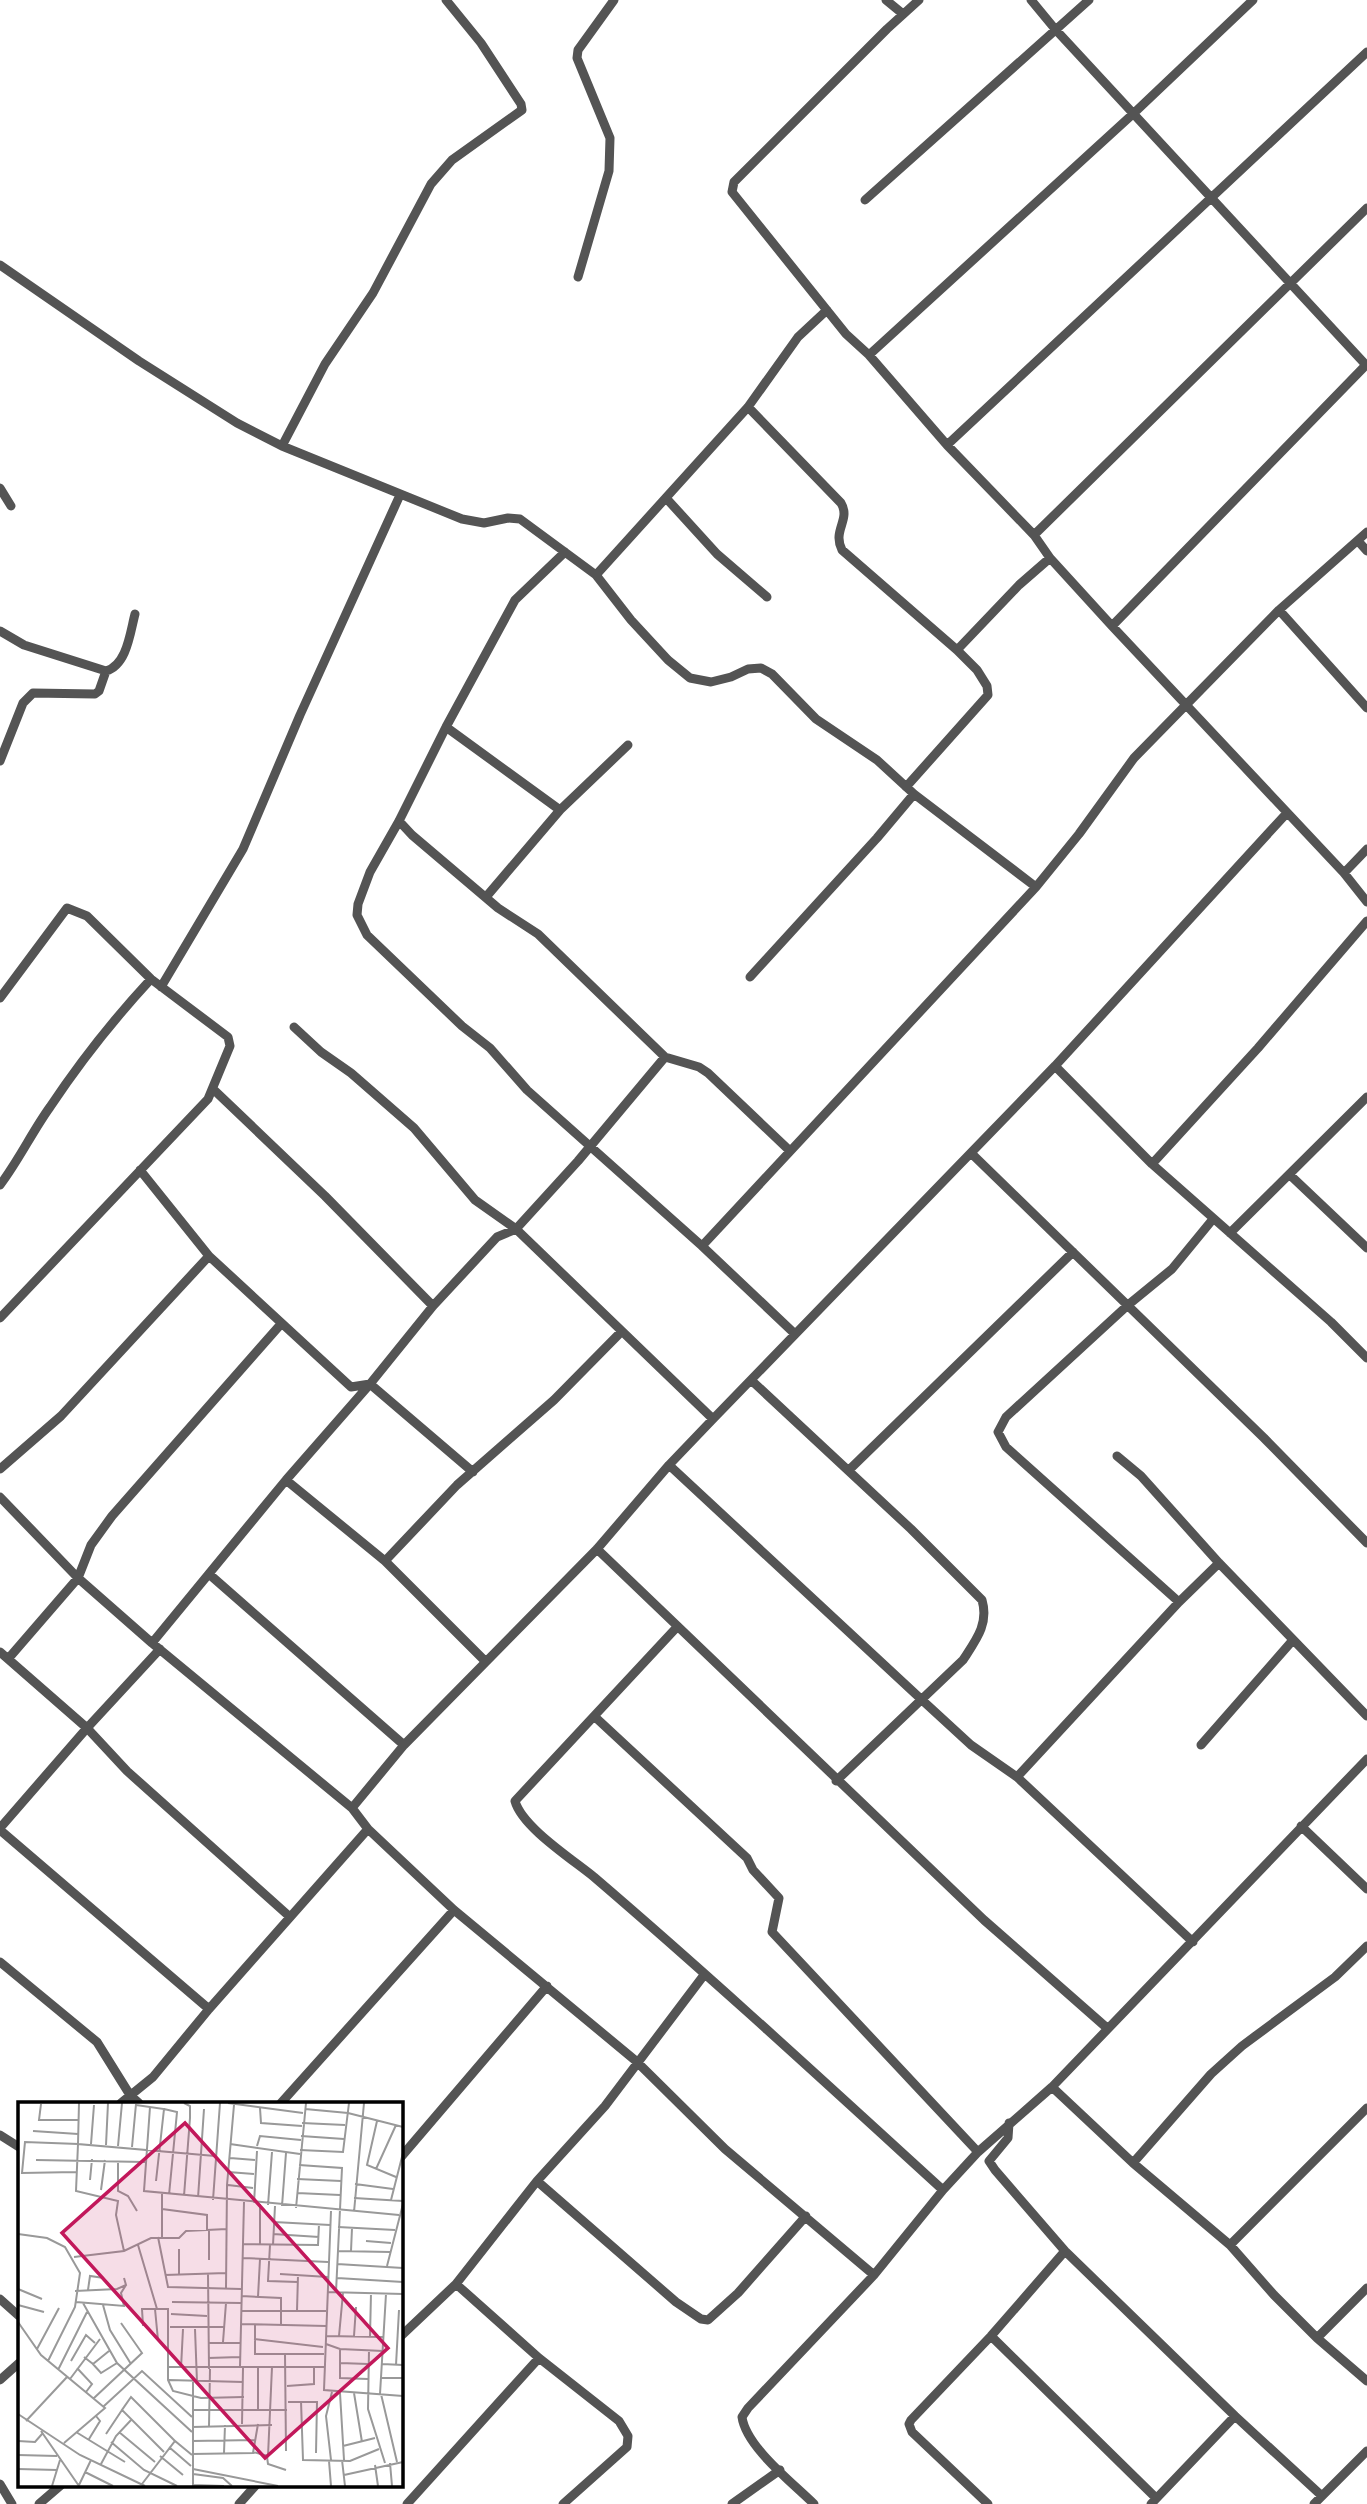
<svg xmlns="http://www.w3.org/2000/svg" width="1367" height="2504" font-family="Manrope,sans-serif">
	<style>
		.lines { fill: none; stroke-linecap: round; stroke-linejoin: round }
		.minor { stroke: #545454; stroke-width: 9 }
		.inset-road { fill: none; stroke: #999; stroke-width: 2 }
		.view { fill: #c2185b; fill-opacity: 0.15; stroke: #c2185b; stroke-width: 3.5 }
		.inset-edge { fill: none; stroke: #000; stroke-width: 3.5 }
	</style>
	<rect width="100%" height="100%" fill="#fff"/>
	<g class="lines">
		<path class="minor" d="M886 0 903 14
			M919 0 887 29 734 182 732 192 846 334 869 355 947 445 1034 535 1050 558 1112 626 1344 873 1367 902
			M1031 0 1055 29 1366 365
			M865 200 1089 0
			M0 265 139 361 237 423 282 446 462 519 484 523 508 518 520 519 596 575 631 620 668 660 690 678 711 682 731 677 748 669 761 668 772 674 816 719 877 760 914 794 1036 887
			M578 277 609 171 610 138 577 58 578 50 614 0
			M869 355 1134 113 1253 0
			M748 407 841 503C851 520 832 530 842 550L957 650 977 670 987 686 988 695 906 787
			M947 445 1367 52
			M282 446 325 364 373 293 431 184 452 160 522 110 521 104 481 43 446 0
			M0 488 11 506
			M666 498 717 554 767 597
			M1034 535 1367 208
			M1358 541 1367 551
			M565 552 515 600 446 727 399 821 370 872 358 904 357 915 367 935 462 1026 490 1048 527 1090 702 1246 795 1334
			M596 575 748 407 798 337 827 310
			M1279 610 1367 708
			M1112 626 1367 364
			M0 631 24 645 106 671C127 665 130 633 135 614
			M957 650 1019 585 1050 558
			M446 727 560 810
			M0 761 23 703 33 693 95 694 99 691 106 671
			M399 821 412 835 498 908 538 934 665 1057 699 1067 708 1073 790 1151
			M1344 873 1367 849
			M486 897 560 810 628 745
			M750 977 877 838 914 794
			M161 987 243 849 300 715 400 495
			M0 998 67 908 87 916 151 979 228 1037 230 1046 208 1099 0 1318
			M294 1027 321 1052 351 1073 414 1128 475 1200 516 1229 713 1419
			M1055 1066 1152 1164 1331 1322 1367 1358
			M213 1089 325 1196 433 1306
			M972 1154 1264 1438 1367 1543
			M1152 1164 1258 1048 1367 921
			M140 1170 209 1256 351 1387 370 1384 473 1472
			M1290 1175 1367 1248
			M0 1185C19 1160 32 1132 50 1107 80 1062 114 1019 151 979
			M1230 1233 1367 1097
			M702 1246 1036 887 1079 834 1134 758 1279 610 1367 532
			M751 1380 911 1529 982 1600C989 1624 976 1640 963 1660L836 1781
			M1117 1456 1141 1476 1219 1563 1367 1716
			M669 1465 922 1700 971 1745 1017 1777 1193 1942
			M0 1469 61 1416 209 1256
			M849 1470 1073 1252
			M286 1480 385 1561 485 1661
			M0 1497 78 1578 152 1643 352 1808 368 1829 454 1910 636 2061 725 2149 874 2275
			M597 1549 984 1920 1107 2028
			M385 1561 457 1485 554 1400 621 1332
			M209 1574 404 1745
			M1179 1602 1006 1447 998 1432 1006 1417 1128 1305 1172 1269 1213 1219
			M677 1627 515 1801C522 1827 572 1859 594 1877 713 1979 828 2085 943 2190
			M152 1643 286 1480 370 1384 433 1306 497 1237 516 1229 578 1161 665 1057
			M0 1652 87 1728 127 1771 290 1917
			M8 1659 78 1578 91 1545 112 1516 281 1324
			M594 1716 747 1858 753 1870 779 1898 772 1932 978 2152
			M1201 1745 1293 1640
			M1017 1777 1179 1602 1219 1563
			M352 1808 404 1745 597 1549 669 1465 713 1419 1055 1066 1286 814
			M1301 1826 1367 1889
			M0 1828 87 1728 160 1649
			M0 1830 209 2009
			M0 1962 97 2042 130 2095 139 2103
			M1052 2087 1133 2163 1230 2245 1274 2295 1317 2338 1367 2381
			M121 2103 153 2077 209 2009 368 1829
			M281 2103 454 1910
			M1009 2123 1008 2138 989 2161 995 2170 1065 2251 1235 2416 1322 2496
			M0 2135 19 2147
			M401 2157 547 1986
			M1133 2163 1211 2074 1242 2046 1335 1977 1367 1946
			M537 2181 676 2302 701 2319 708 2320 738 2293 806 2216
			M1230 2245 1367 2108
			M456 2284 539 2358 619 2421 628 2436 627 2447 563 2504
			M0 2299 19 2316
			M401 2336 456 2284 537 2181 605 2106 704 1975
			M991 2336 1156 2498
			M1317 2338 1367 2288
			M0 2380 19 2363
			M0 2484 12 2504
			M39 2504 61 2485
			M239 2504 256 2485
			M407 2504 539 2358
			M732 2504 780 2470
			M814 2504C793 2483 746 2447 742 2417L748 2408 874 2275 943 2190 978 2152 1052 2087 1367 1759
			M988 2504 912 2432 909 2424 911 2420 991 2336 1065 2251
			M1151 2504 1235 2416
			M1314 2504 1367 2451"/>
	</g>
	<g transform="translate(18 2102)">
		<rect width="385" height="385" fill="#fff"/>
		<path class="inset-road" d="M61 1 60 42 197 54M210 1 285 11M23 2 21 18H60M118 3 146 7 138 79M132 5 126 89 381 113M242 6 243 21 284 24M146 7 159 10 151 93M287 7 330 11 385 25M359 19 349 63 378 75M284 21 327 23M15 29 60 32M283 34 326 37M73 42 76 3M212 42 282 52M88 43 90 1M100 44 104 1M239 44 242 34 283 38M114 45 118 2M282 48 325 50 331 1M212 56 237 58M18 58 127 60M100 59V89L110 94 119 109M281 63 324 66 318 190M358 67 378 23M58 70 4 71 7 40 60 42 58 89 100 99 98 113 106 149M210 70 236 72M279 77 323 79M72 78 74 57M337 82 375 87M210 83 235 86M83 88 87 58M279 91 322 93M144 92V135M166 94 172 16V4L166 1M180 96 186 7M336 96 385 99M195 98 202 1M373 98 385 51M236 101 239 49M242 102V142M250 103 254 50M264 104 268 51M278 106 288 1M144 107 189 113V129M313 109 306 288 385 294M336 110 346 1M256 120 312 123M320 125 377 128M191 129V158M0 132 29 136 47 145 62 171 57 205 30 259M255 132 301 135M140 135 150 185 223 187M348 139 373 141M225 142 300 143 301 122M120 143 139 207M252 143 250 179 280 180M255 143 257 104M320 149 372 150M333 149 334 126M56 155 106 149 133 136H161L168 129 209 127M225 156 310 160M319 162 385 166M369 164 385 102M190 172 191 267M262 172 310 175M147 173 208 171M161 173V147M319 176 385 180M208 186 209 83 216 3M0 187 24 197M70 188 72 174 86 176M57 189 99 187 108 183 106 176M309 190 385 192M223 194 263 196V224M240 195 242 157M58 200 106 204 103 191 108 183M154 200 223 201M65 201 99 261 174 330M0 203 26 210M85 203 92 228 113 262M137 207 140 238M223 209H308M279 209 280 173M153 212 189 214M0 220 23 253 87 306 46 341M223 222 308 224M237 223V252H306M125 224 124 207H150V278L155 289 183 296 226 295M152 225H206M177 227 179 280M308 234 366 235M321 234 325 191M336 234 338 205M352 235 353 191M236 237 305 245M205 240 208 201M190 241H222M308 242 322 247 365 249M19 247 41 206M322 247V276L350 277M351 248 350 307 367 361M267 252 268 349M66 255 75 262 91 249M190 256 222 255M53 259 68 233 77 241M74 261 83 271 99 261M322 261 350 262M364 262 385 263M378 263 381 208M151 265H306M222 265 226 100M59 266 74 282 68 290M163 266 165 227M240 266V309M40 268 69 210M363 276H385M52 277 82 237M151 278 225 280M269 284 296 282V266M322 291 326 358M336 291 344 340M362 292 368 192M363 292 379 360M76 296 124 251 103 221M283 299 285 358 332 359 361 347M270 300H299L298 351M86 304 124 269 174 315M174 308H269M0 312 62 353 127 384M8 319 49 275M224 322 225 266M191 324 192 267M174 325 254 323M23 329 61 384M58 330 107 360M101 330 137 360M88 332 104 308M71 337 82 319 78 314M0 339 17 340 24 332M174 339 238 338M93 340 126 368 159 384M325 344 357 336M151 345 173 364M146 350 104 308 113 295 157 339M235 350 250 354 254 265M206 351 207 323M174 352 235 351 240 322M0 353 39 354M142 354 165 373M249 355 250 362 268 368M313 358 308 314 314 290M324 358 327 384M311 359 313 384M372 361 374 384M83 362 98 334 114 317M357 363 360 384M0 367 39 368M175 367 260 384M67 370 95 384M175 372 205 376 214 384M326 373 385 360M124 382 157 339 174 353M61 383 73 358M175 383 206 384M34 384 42 358M175 384V280"/>
		<path class="view" d="M167 21 370 246 247 356 44 131Z"/>
		<rect width="385" height="385" class="inset-edge"/>
	</g>
</svg>
